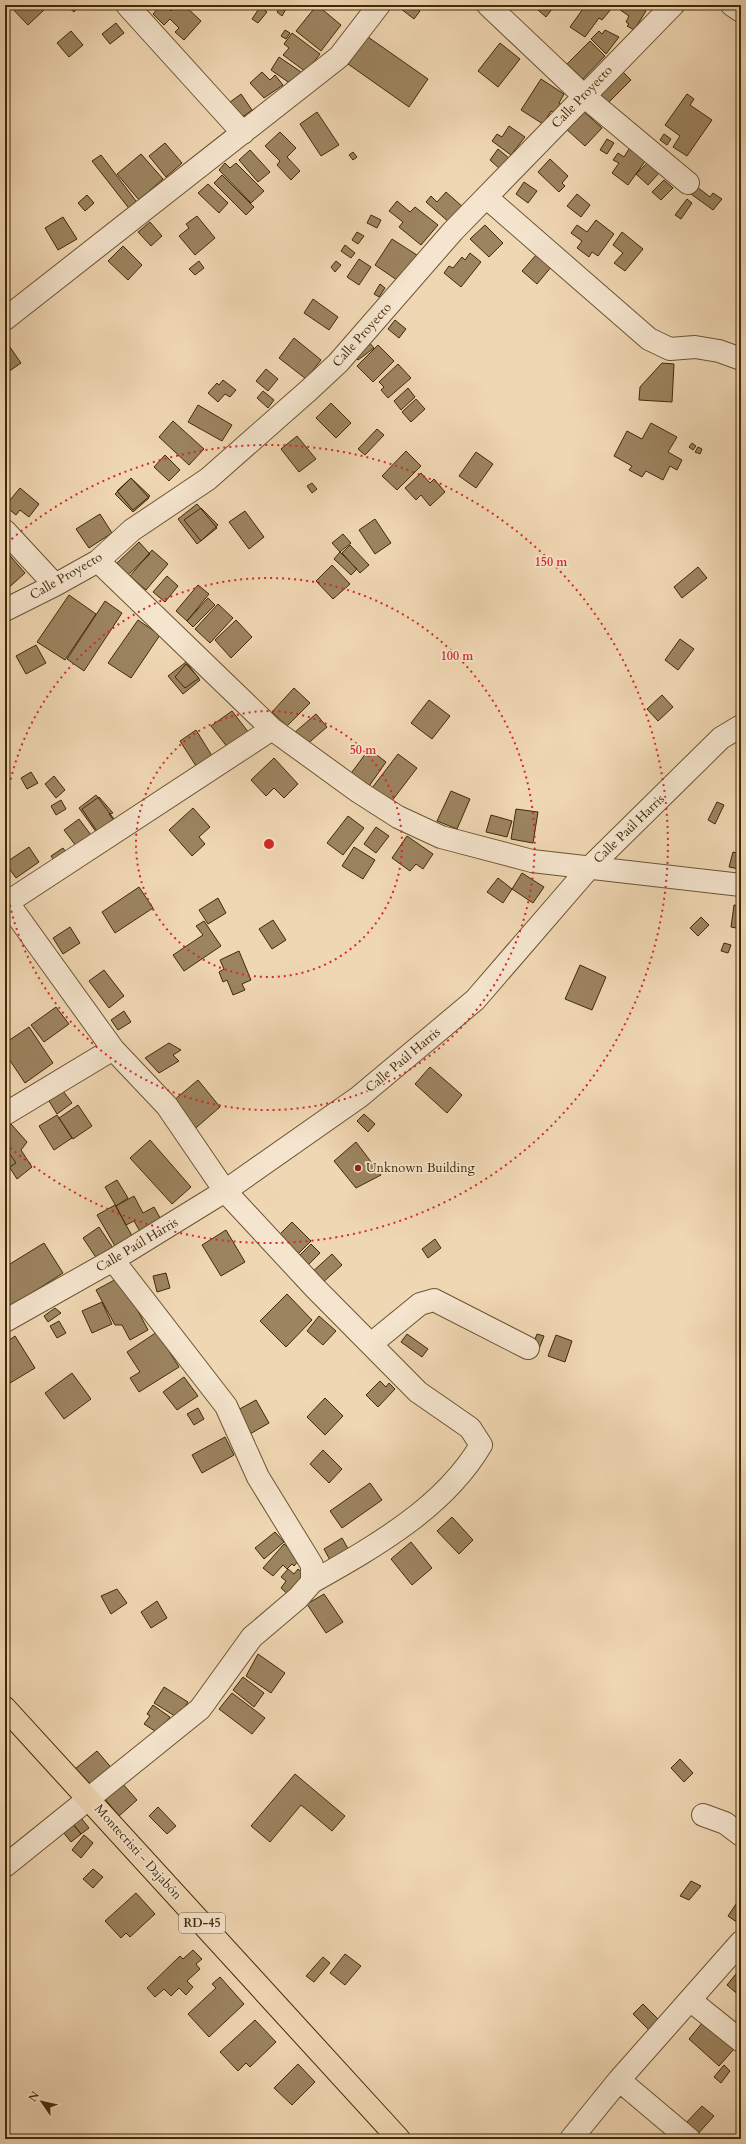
<svg xmlns="http://www.w3.org/2000/svg" width="746" height="2144" font-family="Cardo,serif">
	<style>
		.building { fill: #9c8460; stroke: #402a07 }
		.lines { fill: none; stroke-linecap: round; stroke-linejoin: round }
		.minor-casing { stroke: #6c5532; stroke-width: 24 }
		.major-casing { stroke: #402a07; stroke-width: 24 }
		.minor { stroke: #f5e5ce; stroke-width: 22 }
		.major { stroke: #f0d7b3; stroke-width: 22 }
		.ring { fill: none; stroke: #d62828; stroke-width: 2; stroke-dasharray: 2 4 }
		.poi-dot { fill: #8f2418; stroke: #f5e5ce; stroke-width: 1.5 }
		.labels { text-anchor: middle; dominant-baseline: central; stroke-width: 3.5; stroke-linejoin: round; paint-order: stroke }
		.shield { fill: #f5e5ce; stroke: #766243; stroke-width: 1 }
		.shield-label { font-size: 12px; font-weight: bold; fill: #402a07 }
		.street-label { font-size: 13px; fill: #402a07; stroke: #f5e5ce }
		.poi-label { font-size: 13px; fill: #402a07; stroke: #f5e5ce; text-anchor: start }
		.centre { fill: #d62828; stroke: #f5e5ce; stroke-width: 2 }
		.ring-label { font-size: 12px; text-anchor: middle; font-weight: bold; fill: #d62828; stroke: #f5e5ce; stroke-width: 3.5; stroke-linejoin: round; paint-order: stroke }
	</style>
	<rect width="100%" height="100%" fill="#f0d7b3"/>
	<filter id="stains"><feTurbulence type="fractalNoise" baseFrequency=".005" numOctaves="4"/><feColorMatrix values="0 0 0 0 .2 0 0 0 0 .09 0 0 0 0 .02 0 0 0 .5 -.17"/></filter>
	<radialGradient id="worn" r=".72"><stop offset=".6" stop-color="#630" stop-opacity="0"/><stop offset="1" stop-color="#630" stop-opacity=".3"/></radialGradient>
	<path class="building" d="M9 5H40L45 9 28 25Z
		M66 5H79L74 12Z
		M161 5H165L171 11 176 5H184L201 21 184 40 175 32 179 28 170 19 164 25 153 14Z
		M282 5 287 7 282 16 277 12Z
		M317 5 341 25 321 51 296 31Z
		M396 5H412L420 11 414 19Z
		M541 5H552L550 7 552 9 546 17 538 10Z
		M584 5H608L612 8 602 20 599 18 585 37 570 27 585 6Z
		M613 5H637L646 11 634 30 627 26 629 24 626 22 629 16Z
		M260 7 267 12 258 23 252 19Z
		M116 23 124 33 110 44 102 34Z
		M285 30 290 33 286 39 281 36Z
		M605 30 619 37 606 54 591 39 599 31 602 34Z
		M71 31 83 45 69 57 57 43Z
		M292 33 320 54 306 72 283 55 289 48 284 44Z
		M368 37 428 79 409 107 348 64Z
		M590 41 605 56 583 79 567 64Z
		M500 43 520 59 498 87 478 71Z
		M279 57 304 74 291 84 271 70Z
		M621 70 631 80 608 103 597 94Z
		M262 72 270 80 275 75 283 85 264 98 250 83Z
		M541 79 564 94 559 103 562 105 556 114 551 111 543 124 521 110Z
		M241 94 252 110 237 121 226 105Z
		M687 94 694 99 690 105 712 120 687 156 673 147 680 136 665 125Z
		M582 110 602 128 585 146 565 128Z
		M317 112 339 145 321 156 300 124Z
		M509 126 525 137 511 155 492 141 497 134 502 137Z
		M280 132 296 148 287 157 300 171 291 180 277 165 280 161 265 146Z
		M664 134 671 139 667 145 660 140Z
		M607 139 614 143 607 154 600 150Z
		M165 143 182 163 166 177 149 156Z
		M498 149 509 158 500 169 490 160Z
		M629 149 646 160 628 185 612 173 619 163 613 160 618 153 624 157Z
		M250 150 270 172 258 182 239 160Z
		M353 152 357 157 353 160 349 155Z
		M141 154 163 179 139 200 117 174Z
		M101 155 139 205 131 211 92 161Z
		M550 159 568 176 562 183 565 186 559 192 538 172Z
		M649 161 660 172 648 185 636 174Z
		M225 163 230 168 236 163 264 191 251 203 219 170Z
		M222 175 254 207 246 215 214 183Z
		M664 180 673 188 661 200 652 192Z
		M524 182 537 191 528 203 516 194Z
		M208 184 228 203 219 213 198 193Z
		M697 187 710 197 713 193 722 199 713 210 691 194Z
		M446 192 464 208 450 223 426 202 431 196 437 202Z
		M577 194 590 205 581 217 567 206Z
		M87 195 94 203 85 211 78 203Z
		M687 199 692 203 681 219 675 215Z
		M397 201 410 212 415 207 438 225 421 245 399 227 403 222 389 211Z
		M371 215 381 220 377 228 367 223Z
		M197 216 215 238 195 255 179 236 189 228 186 224Z
		M63 217 77 239 58 250 45 228Z
		M596 220 614 234 598 256 592 252 589 257 577 248 582 241 571 233 577 225 587 232Z
		M150 222 162 236 151 246 138 232Z
		M485 225 503 243 489 257 470 239Z
		M357 232 364 236 358 244 352 240Z
		M622 232 643 249 625 271 614 263 623 253 613 245Z
		M392 239 420 257 397 280 375 265Z
		M345 245 355 253 351 258 341 251Z
		M123 246 142 265 128 280 108 261Z
		M470 253 481 262 461 287 444 273 449 266 453 268 462 257 465 260Z
		M537 254 552 266 537 284 522 271Z
		M359 259 371 267 359 285 347 277Z
		M199 261 204 268 195 275 189 269Z
		M336 261 341 265 335 272 331 267Z
		M380 284 385 288 379 297 374 294Z
		M313 299 338 317 329 330 304 313Z
		M395 320 406 329 399 338 388 329Z
		M294 338 321 360 306 379 279 358Z
		M5 340 21 363 5 374Z
		M368 341 374 348 358 360 352 354Z
		M378 345 394 361 373 382 357 366Z
		M662 363 674 364 672 402 639 400 640 387Z
		M398 364 411 378 388 398 381 390 384 387 379 382Z
		M266 369 278 379 268 391 256 381Z
		M223 380 236 390 230 397 225 394 218 402 208 393 217 383 219 385Z
		M408 388 415 397 401 410 394 401Z
		M263 391 274 400 268 408 257 398Z
		M416 399 425 409 411 422 402 412Z
		M331 403 351 423 336 438 316 418Z
		M198 405 232 425 222 441 188 422Z
		M173 421 204 449 189 465 159 437Z
		M651 423 677 437 668 452 682 460 677 470 670 466 663 480 646 471 642 477 629 470 632 466 614 456 627 431 642 439Z
		M377 429 384 435 365 455 358 449Z
		M297 436 316 459 299 472 281 449Z
		M692 443 696 446 693 450 689 447Z
		M698 447 702 449 700 454 695 452Z
		M406 451 421 466 397 490 382 476Z
		M476 452 493 464 476 488 459 476Z
		M165 455 180 470 169 481 154 467Z
		M421 473 430 483 434 479 445 492 430 506 421 495 416 500 405 488Z
		M131 478 149 498 133 512 115 494Z
		M131 478 150 496 133 510 117 491Z
		M312 483 317 489 312 493 307 486Z
		M20 488 39 504 29 517 20 510 16 515 5 506Z
		M197 504 217 528 197 544 178 519Z
		M201 508 218 525 201 541 184 520Z
		M245 511 264 537 249 549 229 522Z
		M100 514 112 533 89 548 76 529Z
		M375 519 391 543 375 554 359 530Z
		M343 534 351 543 340 552 332 543Z
		M139 542 150 554 128 575 117 563Z
		M350 545 369 565 360 573 342 553Z
		M5 550 25 573 5 591Z
		M152 550 168 564 146 590 130 576Z
		M340 552 357 569 351 575 334 559Z
		M332 565 350 584 333 599 316 581Z
		M698 567 707 578 682 598 674 587Z
		M167 576 178 586 165 602 153 592Z
		M198 585 209 594 187 621 176 611Z
		M69 595 96 614 65 660 37 642Z
		M208 598 215 605 193 627 187 621Z
		M105 601 122 613 84 671 67 659Z
		M218 604 233 618 210 643 195 629Z
		M138 620 160 635 131 678 108 663Z
		M236 620 252 637 231 658 215 640Z
		M680 639 694 649 678 670 665 660Z
		M36 645 46 663 26 674 16 656Z
		M186 662 200 680 183 694 168 676Z
		M186 664 199 678 185 688 175 677Z
		M294 688 310 703 287 726 272 712Z
		M662 695 673 707 658 721 647 709Z
		M429 700 450 716 432 739 411 723Z
		M232 711 249 733 228 748 211 726Z
		M316 714 327 727 305 746 294 733Z
		M196 730 214 759 198 769 180 741Z
		M369 749 386 762 367 789 349 776Z
		M398 754 417 768 391 802 372 788Z
		M274 758 298 784 284 798 274 788 266 796 251 780Z
		M31 772 38 783 27 789 21 778Z
		M54 776 65 790 56 798 45 784Z
		M451 791 470 799 457 829 437 821Z
		M96 795 117 823 99 836 79 808Z
		M99 797 113 813 109 814 118 826 101 837 82 809Z
		M61 800 66 809 56 815 51 806Z
		M717 802 724 805 715 824 708 820Z
		M193 808 210 827 199 837 205 844 192 856 169 830Z
		M516 809 538 812 533 843 511 839Z
		M491 815 512 821 507 837 486 832Z
		M348 816 364 828 343 855 327 843Z
		M79 819 91 835 76 846 64 830Z
		M376 827 389 836 376 853 364 844Z
		M407 836 433 854 423 869 416 864 410 871 392 858Z
		M29 847 39 862 16 878 5 863Z
		M354 847 375 860 363 879 342 866Z
		M63 848 70 858 58 866 51 856Z
		M733 852 741 854 739 869 729 867Z
		M522 873 544 887 533 903 512 889Z
		M498 878 512 889 503 903 487 892Z
		M139 887 153 908 115 933 102 912Z
		M218 898 226 913 208 924 199 910Z
		M734 905 741 906V929L731 927Z
		M701 917 709 925 698 936 690 928Z
		M273 920 286 940 272 949 259 929Z
		M204 921 221 946 184 971 173 955 203 935 196 926Z
		M70 927 80 943 63 954 53 938Z
		M724 943 731 945 728 953 721 951Z
		M239 951 251 980 242 984 245 990 233 995 227 980 223 982 219 972 224 969 220 960Z
		M580 965 606 977 592 1010 565 999Z
		M104 970 124 996 109 1008 89 981Z
		M56 1007 69 1024 44 1042 31 1025Z
		M124 1011 131 1022 118 1030 111 1020Z
		M29 1027 53 1063 25 1083 5 1053V1043Z
		M169 1043 181 1050 173 1055 179 1061 159 1073 145 1058Z
		M430 1067 462 1095 447 1113 415 1084Z
		M198 1080 220 1107 190 1133 167 1106Z
		M63 1091 72 1103 57 1114 49 1101Z
		M78 1105 92 1126 73 1139 59 1118Z
		M364 1114 375 1124 368 1132 357 1121Z
		M57 1115 72 1138 54 1150 39 1126Z
		M11 1124 27 1142 21 1150 32 1167 17 1179 5 1160V1128Z
		M150 1140 191 1187 172 1204 130 1158Z
		M356 1142 381 1175 356 1188 334 1161Z
		M5 1147 16 1163 5 1170Z
		M117 1180 128 1198 116 1206 105 1187Z
		M134 1196 143 1213 154 1207 163 1223 142 1235 134 1221 126 1225 116 1206Z
		M115 1205 136 1243 119 1253 97 1215Z
		M292 1222 311 1241 297 1255 278 1236Z
		M99 1227 113 1248 97 1259 83 1238Z
		M226 1230 245 1262 221 1276 202 1245Z
		M435 1239 441 1248 428 1258 422 1249Z
		M44 1243 63 1273 7 1309 5 1305V1267Z
		M311 1244 320 1253 308 1265 299 1256Z
		M332 1254 342 1265 320 1285 310 1274Z
		M166 1273 170 1288 157 1292 153 1276Z
		M120 1277 148 1330 130 1340 122 1325H115L96 1290Z
		M287 1294 312 1320 286 1347 260 1321Z
		M102 1302 112 1324 92 1333 82 1311Z
		M55 1308 61 1313 48 1322 44 1316Z
		M319 1316 336 1331 323 1345 307 1331Z
		M59 1321 66 1333 57 1338 50 1326Z
		M157 1332 179 1367 139 1392 130 1378 140 1372 127 1352Z
		M407 1334 428 1349 422 1357 401 1342Z
		M537 1334 544 1336 539 1349 532 1347Z
		M556 1335 572 1341 565 1362 548 1356Z
		M15 1336 35 1368 10 1383 5 1375V1343Z
		M72 1373 91 1399 64 1419 45 1393Z
		M184 1377 198 1396 177 1410 163 1392Z
		M380 1381 386 1387 389 1383 395 1389 378 1407 366 1395Z
		M325 1398 343 1416 325 1435 307 1417Z
		M256 1400 269 1423 250 1434 236 1411Z
		M198 1408 204 1419 194 1425 187 1414Z
		M225 1437 234 1455 202 1473 192 1455Z
		M323 1450 342 1469 329 1483 310 1464Z
		M370 1483 382 1500 342 1528 330 1511Z
		M452 1517 473 1540 459 1554 437 1531Z
		M275 1532 284 1542 264 1559 255 1548Z
		M342 1538 351 1554 332 1564 324 1549Z
		M411 1542 432 1568 412 1585 391 1559Z
		M284 1544 301 1558 294 1566 292 1564 287 1569 283 1565 273 1576 263 1568Z
		M288 1569 294 1574 298 1569 305 1575 292 1598 281 1588 286 1581 281 1577Z
		M117 1589 127 1603 111 1614 101 1596Z
		M324 1594 343 1622 326 1633 307 1604Z
		M157 1601 167 1618 151 1628 141 1612Z
		M258 1654 285 1673 271 1693 246 1676Z
		M243 1677 264 1693 254 1707 233 1690Z
		M164 1687 188 1702 178 1718 154 1703Z
		M232 1693 265 1718 252 1734 219 1709Z
		M153 1705 170 1717 158 1733 144 1724 150 1716 147 1714Z
		M97 1751 115 1772 88 1795 70 1773Z
		M680 1759 693 1773 684 1782 671 1768Z
		M295 1774 345 1816 332 1831 301 1805 270 1842 251 1826Z
		M122 1783 137 1800 119 1816 104 1798Z
		M158 1807 176 1826 167 1834 149 1816Z
		M77 1813 89 1828 81 1834 69 1819Z
		M69 1819 81 1834 71 1842 59 1827Z
		M84 1835 93 1843 81 1858 72 1850Z
		M93 1869 103 1877 93 1888 83 1879Z
		M691 1881 701 1886 689 1900 680 1896Z
		M136 1893 155 1914 130 1937 126 1933 121 1938 105 1921Z
		M738 1901 741 1903V1925L728 1916Z
		M193 1950 202 1959 196 1964 200 1969 187 1981 193 1987 186 1995 179 1988 171 1996 164 1989 155 1997 147 1988 180 1956 183 1959Z
		M345 1954 361 1966 345 1985 330 1973Z
		M323 1957 330 1963 314 1982 306 1976Z
		M740 1969 741 1970V1997L727 1985Z
		M220 1977 244 2004 209 2037 188 2014 216 1988 212 1984Z
		M643 2004 659 2020 649 2030 633 2014Z
		M255 2020 276 2042 250 2067 246 2063 238 2071 220 2052Z
		M703 2022 734 2049 719 2066 689 2039Z
		M298 2064 315 2082 292 2105 274 2088Z
		M724 2065 730 2071 721 2083 714 2077Z
		M702 2106 714 2116 696 2136 684 2125Z
		M716 2134 722 2139H711Z"/>
	<g class="lines">
		<defs>
			<path id="minor" d="M127 5 243 133
				M488 5 584 96 688 183
				M732 5 741 11
				M486 197 649 339 670 349 695 347 719 351 741 359
				M5 319 339 57 379 5
				M5 531 55 585
				M98 561 272 729 359 792 398 817 441 837 532 861 741 885
				M5 610 55 585 98 561 132 530 208 479 309 390 338 363 453 231 673 5
				M5 899 113 1049 167 1106 225 1191 315 1288 418 1392 470 1428 481 1445C444 1508 374 1547 312 1582
				M5 904 272 729
				M5 1114 113 1049
				M5 1321 113 1260 225 1191 359 1097 475 1000 589 868 721 738 741 726
				M371 1344 420 1304 434 1300 528 1348
				M703 1815 725 1823 741 1835
				M5 1866 200 1709 252 1637 298 1598 312 1582V1565L258 1477 226 1406 113 1260
				M690 2000 741 2041
				M619 2080 689 2139
				M571 2139 619 2080 741 1942"/>
			<path id="major" d="M5 1708 399 2139"/>
		</defs>
		<use href="#minor" class="minor-casing"/>
		<use href="#major" class="major-casing"/>
		<use href="#minor" class="minor"/>
		<use href="#major" class="major"/>
	</g>
	<g class="ring">
		<circle cx="269" cy="844" r="133"/>
		<path d="M5 809A266 266 0 1 1 5 879"/>
		<path d="M7 543A399 399 0 1 1 7 1145"/>
	</g>
	<circle class="poi-dot" cx="358" cy="1168" r="4"/>
	<g class="labels">
		<rect class="shield" x="179" y="1913" width="46" height="20" rx="3"/>
		<g class="shield-label">
			<text x="202" y="1923">RD-45</text>
		</g>
		<g class="street-label">
			<text transform="translate(582 97) rotate(-46)">Calle Proyecto</text>
			<text transform="translate(362 335) rotate(-48)">Calle Proyecto</text>
			<text transform="translate(66 576) rotate(-30)">Calle Proyecto</text>
			<text transform="translate(629 829) rotate(-44)">Calle Paúl Harris</text>
			<text transform="translate(403 1060) rotate(-40)">Calle Paúl Harris</text>
			<text transform="translate(137 1245) rotate(-31)">Calle Paúl Harris</text>
			<text transform="translate(138 1852) rotate(48)">Montecristi - Dajabón</text>
		</g>
		<g class="poi-label">
			<text x="366" y="1168">Unknown Building</text>
		</g>
	</g>
	<circle cx="269" cy="844" r="6" class="centre"/>
	<g class="ring-label">
		<text x="551" y="566">150 m</text>
		<text x="457" y="660">100 m</text>
		<text x="363" y="754">50 m</text>
	</g>
	<rect width="746" height="2144" fill="none" stroke="#f0d7b3" stroke-width="20"/>
	<rect x="6" y="6" width="734" height="2132" fill="none" stroke="#402a07" stroke-width="2"/>
	<rect x="10" y="10" width="726" height="2124" fill="none" stroke="#402a07"/>
	<g transform="translate(42 2102) rotate(304)" stroke="#f5e5ce" stroke-width="3" paint-order="stroke">
	<path d="M0-3L7 15L0 10L-7 15Z" fill="#402a07"/>
	<text y="-6" font-size="11" font-weight="bold" text-anchor="middle" fill="#402a07">N</text>
	</g>
	<rect width="100%" height="100%" filter="url(#stains)"/>
	<rect width="100%" height="100%" fill="url(#worn)"/>
</svg>
